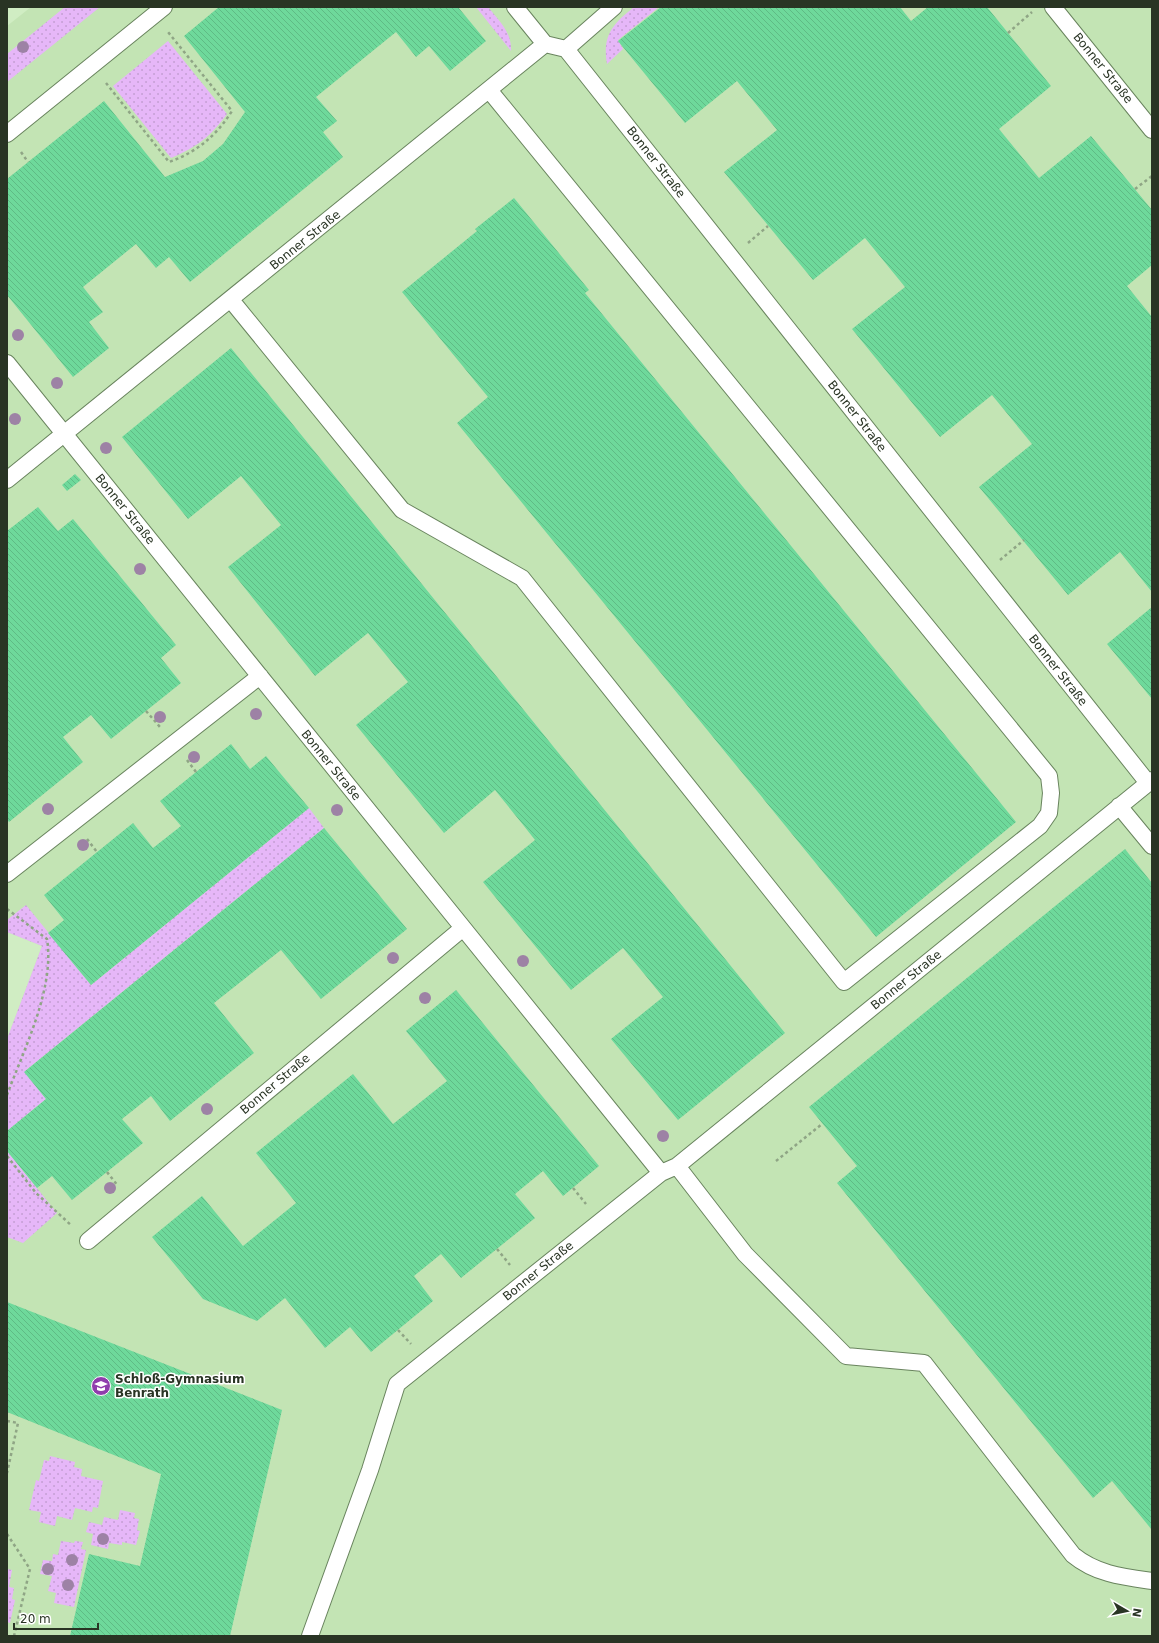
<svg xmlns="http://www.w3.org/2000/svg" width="1159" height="1643" font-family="'DejaVu Sans',sans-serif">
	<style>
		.built { fill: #c3e4b4 }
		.grass { fill: url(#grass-dots) }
		.building { fill: url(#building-back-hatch) }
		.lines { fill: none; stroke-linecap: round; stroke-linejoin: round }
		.lane-casing { stroke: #69845e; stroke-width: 18 }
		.path { stroke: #8fa585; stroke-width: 2.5; stroke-dasharray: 3 3; stroke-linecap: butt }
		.lane { stroke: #fff; stroke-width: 16 }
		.tree { fill: #9d82a5 }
		.labels { text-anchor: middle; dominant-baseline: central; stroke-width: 3; stroke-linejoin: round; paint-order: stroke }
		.street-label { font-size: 12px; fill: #293424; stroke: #fff }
		.poi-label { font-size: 12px; font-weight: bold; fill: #293424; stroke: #fff; text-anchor: start }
	</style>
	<defs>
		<pattern id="grass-dots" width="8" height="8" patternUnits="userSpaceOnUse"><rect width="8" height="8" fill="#e6b7f8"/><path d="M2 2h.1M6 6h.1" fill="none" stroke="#c59ed4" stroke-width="1.8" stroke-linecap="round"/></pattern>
		<pattern id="building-back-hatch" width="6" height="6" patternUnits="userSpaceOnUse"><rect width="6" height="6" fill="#6ed99b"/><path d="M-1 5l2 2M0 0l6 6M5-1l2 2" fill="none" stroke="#5fbb85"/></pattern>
	</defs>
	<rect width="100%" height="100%" fill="#d0edc3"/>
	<path class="built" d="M31 7H1152V1636H7V1039L42 946 7 932V26Z"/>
	<path class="grass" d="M65 7H100L7 82V54Z
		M476 7H488C499 21 512 32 511 51Z
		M634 7H659L618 40 623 49 607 64C602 35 613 24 634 7Z
		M168 41 227 114C210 137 197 147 171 158L113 86Z
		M309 808 324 828 25 1071 46 1099 7 1131V1039L42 946 7 932V920L26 905 91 985Z
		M7 1151 57 1213 23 1243 7 1237Z
		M50 1456 75 1462 74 1467 82 1469 81 1476 103 1481 98 1508 93 1507 92 1512 75 1508 72 1520 57 1516 55 1526 39 1522 41 1512 29 1510 36 1480 39 1481 44 1460 49 1461Z
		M120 1510 135 1513 134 1518 139 1519 137 1530 140 1531 136 1545 122 1542V1545L109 1543 108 1549 91 1545 93 1534 86 1532 89 1522 102 1525 104 1517 118 1520Z
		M61 1541 74 1543 75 1541 83 1542 81 1549 86 1550 74 1607 54 1603 56 1593 48 1591 52 1576 40 1574 43 1560 52 1561 53 1554 58 1555Z
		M7 1569 12 1570 9 1587 14 1588 12 1599 15 1600 10 1623 7 1622Z"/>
	<path class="building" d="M219 7H458L486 41 450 71 429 46 416 57 396 32 316 97 337 121 323 132 343 157 190 282 169 257 156 268 136 244 83 287 103 312 89 322 109 348 73 377 7 295V179L104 101 165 177 203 161 223 144 245 112 184 36Z
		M661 7H900L911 21 928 7H987L1051 86 999 129 1039 178 1091 136 1152 210V265L1127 286 1152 317V592L1120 552 1068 595 979 487 1032 444 992 395 940 437 852 329 905 287 865 238 813 280 724 172 777 130 737 81 685 123 618 41Z
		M514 198 589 290 585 293 1016 822 876 937 457 423 488 397 402 292 477 231 475 229Z
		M231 348 785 1033 678 1120 611 1039 663 997 623 948 571 990 483 882 535 840 524 826 495 790 444 833 356 725 408 682 368 633 315 676 228 567 281 525 241 476 188 519 122 437Z
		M75 474 81 480 67 491 62 485Z
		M38 507 58 531 73 519 128 586 176 645 161 658 181 683 111 739 91 715 63 737 83 762 9 822 7 819V531Z
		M1152 607V699L1107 644Z
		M231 744 250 769 266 756 309 808 91 985 48 933 64 920 44 895 133 823 153 848 181 826 160 801Z
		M324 828 407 929 321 999 281 950 214 1003 254 1053 170 1121 151 1096 122 1119 143 1143 72 1200 52 1176 37 1188 7 1151V1131L46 1099 24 1072Z
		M1125 849 1152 883V1530L1112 1481 1093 1498 837 1183 857 1166 809 1107Z
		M456 990 599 1166 563 1196 543 1171 515 1194 535 1218 461 1278 441 1254 414 1276 433 1301 371 1352 350 1327 325 1348 285 1298 257 1321 203 1299 152 1237 202 1196 243 1246 296 1203 256 1153 353 1074 393 1124 447 1081 406 1031Z
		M7 1302 282 1410 230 1636H70L89 1554 140 1566 161 1474 7 1412Z"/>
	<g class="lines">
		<defs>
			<path id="lane" d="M515 7 545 44 566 49 1148 783
				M1053 7 1152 130
				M566 49 614 7
				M7 134 164 7
				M231 300 402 510 522 578 844 982 1040 826 1049 813 1051 793 1049 776 489 90
				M7 363 661 1173
				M7 480 545 44
				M1119 806 1152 846
				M7 874 260 676
				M677 1166 745 1254 846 1356 924 1363 1073 1555C1096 1574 1123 1577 1152 1581
				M88 1241 463 928
				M310 1636 370 1470 397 1384 661 1173 677 1166 1152 780"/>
		</defs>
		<use href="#lane" class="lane-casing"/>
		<path class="path" d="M1008 33 1032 12
			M106 83 169 162C197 152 216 136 232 111L168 32
			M21 152 28 162
			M1135 189 1152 176
			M748 243 768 226
			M1000 560 1024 540
			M146 711 160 727
			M187 760 196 772
			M87 839 97 852
			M7 909 47 939C55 988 24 1049 7 1095
			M7 1156 36 1193 72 1226
			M776 1161 822 1124
			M107 1172 118 1186
			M573 1188 586 1204
			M497 1249 510 1265
			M398 1330 411 1344
			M7 1421 18 1423 7 1473
			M7 1534 30 1569 14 1636"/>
		<use href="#lane" class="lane"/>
	</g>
	<g class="tree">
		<circle cx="23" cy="47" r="6"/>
		<circle cx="18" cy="335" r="6"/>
		<circle cx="57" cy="383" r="6"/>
		<circle cx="15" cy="419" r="6"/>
		<circle cx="106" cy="448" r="6"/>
		<circle cx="140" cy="569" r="6"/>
		<circle cx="256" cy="714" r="6"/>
		<circle cx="160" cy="717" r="6"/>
		<circle cx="194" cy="757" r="6"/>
		<circle cx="48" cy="809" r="6"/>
		<circle cx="337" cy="810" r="6"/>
		<circle cx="83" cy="845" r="6"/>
		<circle cx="393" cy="958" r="6"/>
		<circle cx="523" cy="961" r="6"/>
		<circle cx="425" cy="998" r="6"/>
		<circle cx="207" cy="1109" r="6"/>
		<circle cx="663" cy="1136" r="6"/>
		<circle cx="110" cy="1188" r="6"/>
		<circle cx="103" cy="1539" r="6"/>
		<circle cx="72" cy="1560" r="6"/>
		<circle cx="48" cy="1569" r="6"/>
		<circle cx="68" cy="1585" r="6"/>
	</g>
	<defs>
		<symbol id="school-disc" viewBox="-11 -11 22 22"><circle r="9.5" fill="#8f3dac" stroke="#fff"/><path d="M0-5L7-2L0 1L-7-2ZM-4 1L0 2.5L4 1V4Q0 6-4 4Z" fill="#fff"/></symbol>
	</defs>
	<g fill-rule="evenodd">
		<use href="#school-disc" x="90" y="1375" width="22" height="22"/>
	</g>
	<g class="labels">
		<g class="street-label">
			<text transform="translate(1103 68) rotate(51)">Bonner Straße</text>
			<text transform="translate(656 162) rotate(52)">Bonner Straße</text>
			<text transform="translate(305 240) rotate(-39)">Bonner Straße</text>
			<text transform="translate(857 416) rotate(52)">Bonner Straße</text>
			<text transform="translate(125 509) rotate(51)">Bonner Straße</text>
			<text transform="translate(1058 670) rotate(52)">Bonner Straße</text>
			<text transform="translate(331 765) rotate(51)">Bonner Straße</text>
			<text transform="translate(906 980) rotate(-39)">Bonner Straße</text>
			<text transform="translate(275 1084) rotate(-40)">Bonner Straße</text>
			<text transform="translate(538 1271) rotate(-39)">Bonner Straße</text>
		</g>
		<g class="poi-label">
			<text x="115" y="1379">Schloß-Gymnasium<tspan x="115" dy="14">Benrath</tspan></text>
		</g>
	</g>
	<rect width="1159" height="1643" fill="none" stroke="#293424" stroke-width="16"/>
	<g transform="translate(1127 1611) rotate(99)" stroke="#ffffff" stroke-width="3" paint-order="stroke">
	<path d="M0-3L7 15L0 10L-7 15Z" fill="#293424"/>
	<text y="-6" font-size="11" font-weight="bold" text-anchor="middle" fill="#293424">N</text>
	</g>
	<path d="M14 1623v6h84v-6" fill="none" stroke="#293424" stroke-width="2"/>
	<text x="20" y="1623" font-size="12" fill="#293424" stroke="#ffffff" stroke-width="3" paint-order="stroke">20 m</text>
</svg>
